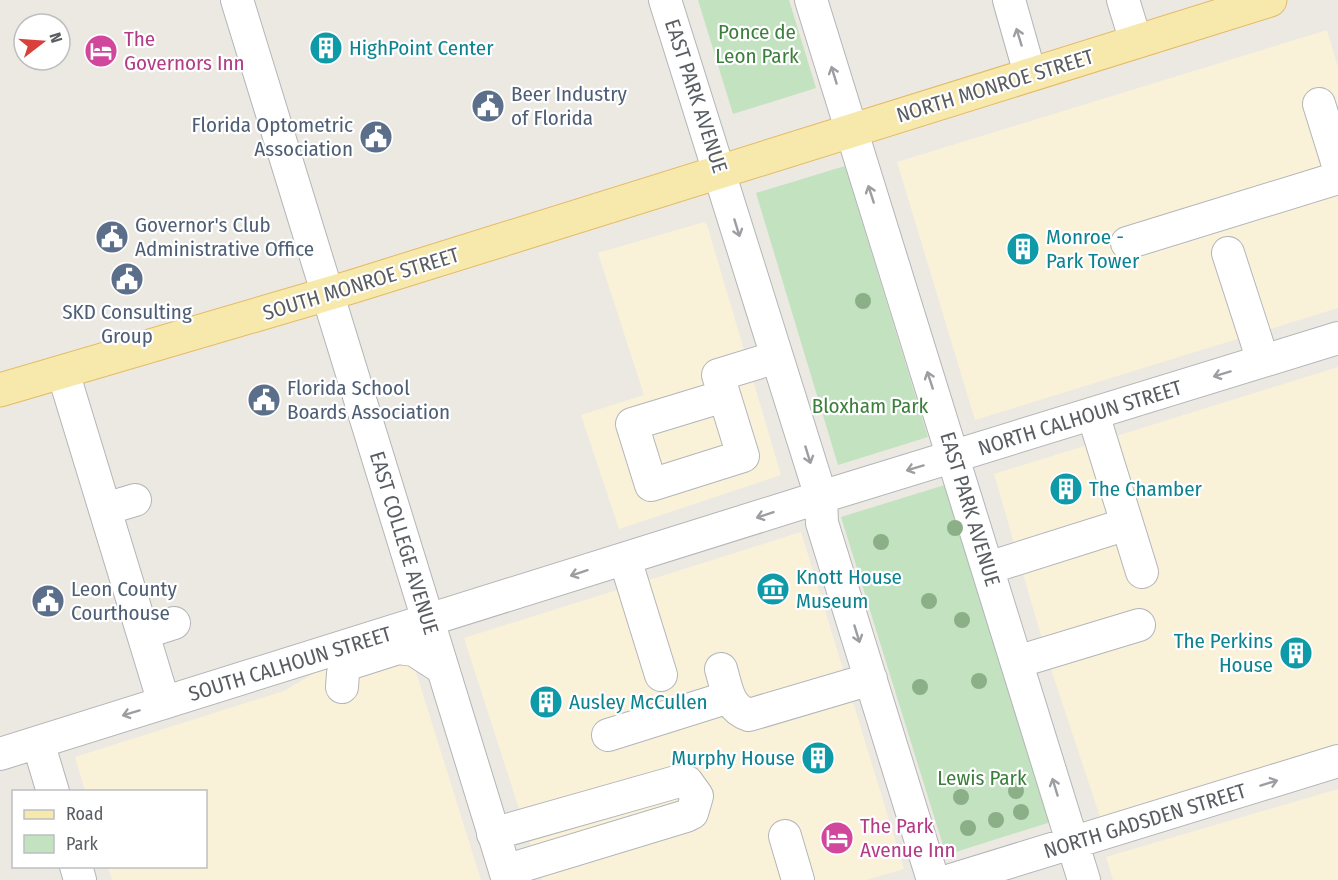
<svg xmlns="http://www.w3.org/2000/svg" width="1338" height="880" font-family="'Fira Sans Condensed',sans-serif">
	<style>
		.commercial { fill: #faf1d9 }
		.green { fill: #c2e2c0 }
		.lines { fill: none; stroke-linecap: round; stroke-linejoin: round }
		.minor-casing { stroke: #b3b5b8; stroke-width: 34 }
		.major-casing { stroke: #e4ba63; stroke-width: 35 }
		.minor { stroke: #fff; stroke-width: 32 }
		.major { stroke: #f7e8ac; stroke-width: 33 }
		.tree { fill: #8baf87 }
		.oneway { stroke: #9c9ea1 }
		.labels { text-anchor: middle; dominant-baseline: central; stroke-width: 4.5; stroke-linejoin: round; paint-order: stroke }
		.park-label { font-size: 21px; fill: #3c7f3c; stroke: #fff }
		.hotel-label { font-size: 21px; fill: #b23c85; stroke: #fff; text-anchor: start }
		.culture-label { font-size: 21px; fill: #0d838f; stroke: #fff; text-anchor: start }
		.street-label { font-size: 21px; fill: #5a5e62; stroke: #fff }
		.service-label { font-size: 21px; fill: #4e5e75; stroke: #fff; text-anchor: start }
	</style>
	<rect width="100%" height="100%" fill="#ece9e2"/>
	<path class="commercial" d="M1327 30 1338 67V308L975 420 897 162Z
		M704 222 707 225 781 475 619 529 581 415 644 395 598 253Z
		M1338 367V746L1102 823 1049 663 994 474Z
		M801 532 904 869 866 880H542L464 638Z
		M405 637 481 880H112L108 867 206 866V792L85 791 75 757 284 691 343 656Z
		M1338 789V880H1113L1106 857Z"/>
	<path class="green" d="M698 0H789L816 88 733 114Z
		M845 166 928 437 838 465 756 193Z
		M948 484 1057 820 946 855 841 517Z"/>
	<g class="lines">
		<defs>
			<path id="minor" d="M237 0 508 880
				M665 0 821 497 822 523 933 880
				M811 0 1084 880
				M1009 0 1030 74
				M1123 0 1136 42
				M1319 104 1338 165
				M1127 243 1338 178
				M1228 253 1263 361
				M63 372 164 703
				M724 396 632 424 651 485 743 456 718 375 777 357
				M1093 414 1142 572
				M105 509 135 500
				M625 559 661 675
				M988 568 1127 524
				M143 633 174 623
				M1017 662 1139 625
				M721 669C727 689 728 708 749 715L871 679
				M342 687 343 673 348 664 398 648 414 650 442 668
				M608 735 729 697
				M38 742 53 792
				M0 754 821 497 1338 338
				M493 834 676 782H687L697 796 692 813 686 816 505 871
				M785 836 798 880
				M76 866 80 880
				M951 880 1338 761"/>
			<path id="major" d="M0 390 351 287 1270 0"/>
		</defs>
		<use href="#minor" class="minor-casing"/>
		<use href="#major" class="major-casing"/>
		<use href="#minor" class="minor"/>
		<use href="#major" class="major"/>
	</g>
	<g class="tree">
		<circle cx="863" cy="301" r="8"/>
		<circle cx="955" cy="528" r="8"/>
		<circle cx="881" cy="542" r="8"/>
		<circle cx="929" cy="601" r="8"/>
		<circle cx="962" cy="620" r="8"/>
		<circle cx="979" cy="681" r="8"/>
		<circle cx="920" cy="687" r="8"/>
		<circle cx="1016" cy="791" r="8"/>
		<circle cx="961" cy="797" r="8"/>
		<circle cx="1021" cy="812" r="8"/>
		<circle cx="996" cy="820" r="8"/>
		<circle cx="968" cy="828" r="8"/>
	</g>
	<defs><path id="oneway-shaft" d="M-6 0H5M1.5-3L5.5 0L1.5 3" fill="none" stroke-width="1.6" stroke-linecap="round" stroke-linejoin="round" transform="scale(1.5)"/></defs>
	<g class="oneway">
		<use href="#oneway-shaft" transform="translate(1019 37) rotate(-107)"/>
		<use href="#oneway-shaft" transform="translate(834 75) rotate(-107)"/>
		<use href="#oneway-shaft" transform="translate(871 194) rotate(-108)"/>
		<use href="#oneway-shaft" transform="translate(737 228) rotate(73)"/>
		<use href="#oneway-shaft" transform="translate(1222 374) rotate(163)"/>
		<use href="#oneway-shaft" transform="translate(930 380) rotate(-108)"/>
		<use href="#oneway-shaft" transform="translate(808 455) rotate(73)"/>
		<use href="#oneway-shaft" transform="translate(915 468) rotate(163)"/>
		<use href="#oneway-shaft" transform="translate(765 515) rotate(162)"/>
		<use href="#oneway-shaft" transform="translate(579 573) rotate(162)"/>
		<use href="#oneway-shaft" transform="translate(857 634) rotate(73)"/>
		<use href="#oneway-shaft" transform="translate(131 713) rotate(163)"/>
		<use href="#oneway-shaft" transform="translate(1269 783) rotate(-17)"/>
		<use href="#oneway-shaft" transform="translate(1055 787) rotate(-107)"/>
	</g>
	<defs>
		<symbol id="building-disc" viewBox="-11 -11 22 22"><circle r="9.5" fill="#0f9aa8" stroke="#fff"/><path d="M-4-6H4V6H1V3H-1V6H-4ZM-2.5-4.3h1.7v1.8h-1.7ZM.8-4.3h1.7v1.8H.8ZM-2.5-1h1.7V.8h-1.7ZM.8-1h1.7V.8H.8Z" fill="#fff"/></symbol>
		<symbol id="hotel-disc" viewBox="-11 -11 22 22"><circle r="9.5" fill="#d1479c" stroke="#fff"/><path d="M-6-4.5h1.5V1H6V5H4.5V3h-9V5H-6ZM-4 0a1.8 1.8 0 1 1 3.6 0ZM.5 0V-2.5h3Q6-2.5 6 0Z" fill="#fff"/></symbol>
		<symbol id="civic-disc" viewBox="-11 -11 22 22"><circle r="9.5" fill="#5c6f8a" stroke="#fff"/><path d="M-.6-6.5H3V-4.5H.6V-3L4-1V1h2V6H-6V1h2V-1L-.6-3ZM-1.2 2.5V6h2.4V2.5Z" fill="#fff"/></symbol>
		<symbol id="museum-disc" viewBox="-11 -11 22 22"><circle r="9.5" fill="#0f9aa8" stroke="#fff"/><path d="M0-6L6-3V-2H-6V-3ZM-5-1h2V3h-2ZM-1-1h2V3h-2ZM3-1h2V3H3ZM-6 4H6V6H-6Z" fill="#fff"/></symbol>
	</defs>
	<g fill-rule="evenodd">
		<use href="#building-disc" x="307" y="29" width="38" height="38"/>
		<use href="#hotel-disc" x="82" y="32" width="38" height="38"/>
		<use href="#civic-disc" x="469" y="87" width="38" height="38"/>
		<use href="#civic-disc" x="357" y="118" width="38" height="38"/>
		<use href="#civic-disc" x="93" y="218" width="38" height="38"/>
		<use href="#building-disc" x="1004" y="230" width="38" height="38"/>
		<use href="#civic-disc" x="108" y="260" width="38" height="38"/>
		<use href="#civic-disc" x="245" y="381" width="38" height="38"/>
		<use href="#building-disc" x="1047" y="470" width="38" height="38"/>
		<use href="#museum-disc" x="754" y="570" width="38" height="38"/>
		<use href="#civic-disc" x="29" y="582" width="38" height="38"/>
		<use href="#building-disc" x="1277" y="634" width="38" height="38"/>
		<use href="#building-disc" x="527" y="683" width="38" height="38"/>
		<use href="#building-disc" x="799" y="739" width="38" height="38"/>
		<use href="#hotel-disc" x="818" y="819" width="38" height="38"/>
	</g>
	<g class="labels">
		<g class="park-label">
			<text x="757" y="32">Ponce de<tspan x="757" dy="24">Leon Park</tspan></text>
			<text x="870" y="406">Bloxham Park</text>
			<text x="982" y="778">Lewis Park</text>
		</g>
		<g class="hotel-label">
			<text x="124" y="39">The<tspan x="124" dy="24">Governors Inn</tspan></text>
			<text x="860" y="826">The Park<tspan x="860" dy="24">Avenue Inn</tspan></text>
		</g>
		<g class="culture-label">
			<text x="349" y="48">HighPoint Center</text>
			<text x="1046" y="237">Monroe -<tspan x="1046" dy="24">Park Tower</tspan></text>
			<text x="1089" y="489">The Chamber</text>
			<text x="796" y="577">Knott House<tspan x="796" dy="24">Museum</tspan></text>
			<text x="1273" y="641" text-anchor="end">The Perkins<tspan x="1273" dy="24">House</tspan></text>
			<text x="569" y="702">Ausley McCullen</text>
			<text x="795" y="758" text-anchor="end">Murphy House</text>
		</g>
		<g class="street-label">
			<text transform="translate(995 86) rotate(-17)">NORTH MONROE STREET</text>
			<text transform="translate(696 96) rotate(72)">EAST PARK AVENUE</text>
			<text transform="translate(361 284) rotate(-17)">SOUTH MONROE STREET</text>
			<text transform="translate(1080 418) rotate(-17)">NORTH CALHOUN STREET</text>
			<text transform="translate(970 509) rotate(73)">EAST PARK AVENUE</text>
			<text transform="translate(404 543) rotate(73)">EAST COLLEGE AVENUE</text>
			<text transform="translate(290 664) rotate(-17)">SOUTH CALHOUN STREET</text>
			<text transform="translate(1145 821) rotate(-17)">NORTH GADSDEN STREET</text>
		</g>
		<g class="service-label">
			<text x="511" y="94">Beer Industry<tspan x="511" dy="24">of Florida</tspan></text>
			<text x="353" y="125" text-anchor="end">Florida Optometric<tspan x="353" dy="24">Association</tspan></text>
			<text x="135" y="225">Governor's Club<tspan x="135" dy="24">Administrative Office</tspan></text>
			<text x="127" y="312" text-anchor="middle">SKD Consulting<tspan x="127" dy="24">Group</tspan></text>
			<text x="287" y="388">Florida School<tspan x="287" dy="24">Boards Association</tspan></text>
			<text x="71" y="589">Leon County<tspan x="71" dy="24">Courthouse</tspan></text>
		</g>
	</g>
	<rect x="12" y="790" width="195" height="78" fill="#ffffff" stroke="#bdbfc0" stroke-width="1.5"/>
	<rect x="24" y="810" width="30" height="9" fill="#f7e8ac" stroke="#bdbfc0" stroke-width="1.5"/>
	<text x="66" y="820" font-size="18" fill="#5a5e62">Road</text>
	<rect x="24" y="835" width="30" height="18" fill="#c2e2c0" stroke="#bdbfc0" stroke-width="1.5"/>
	<text x="66" y="850" font-size="18" fill="#5a5e62">Park</text>
	<g transform="translate(42 42) rotate(73)"><circle r="28" fill="#ffffff" stroke="#bdbfc0" stroke-width="1.5"/>
	<path d="M0-4.5L10 22L0 15L-10 22Z" fill="#d9403b"/>
	<text y="-9" font-size="16" font-weight="bold" text-anchor="middle" fill="#5a5e62">N</text>
	</g>
</svg>
